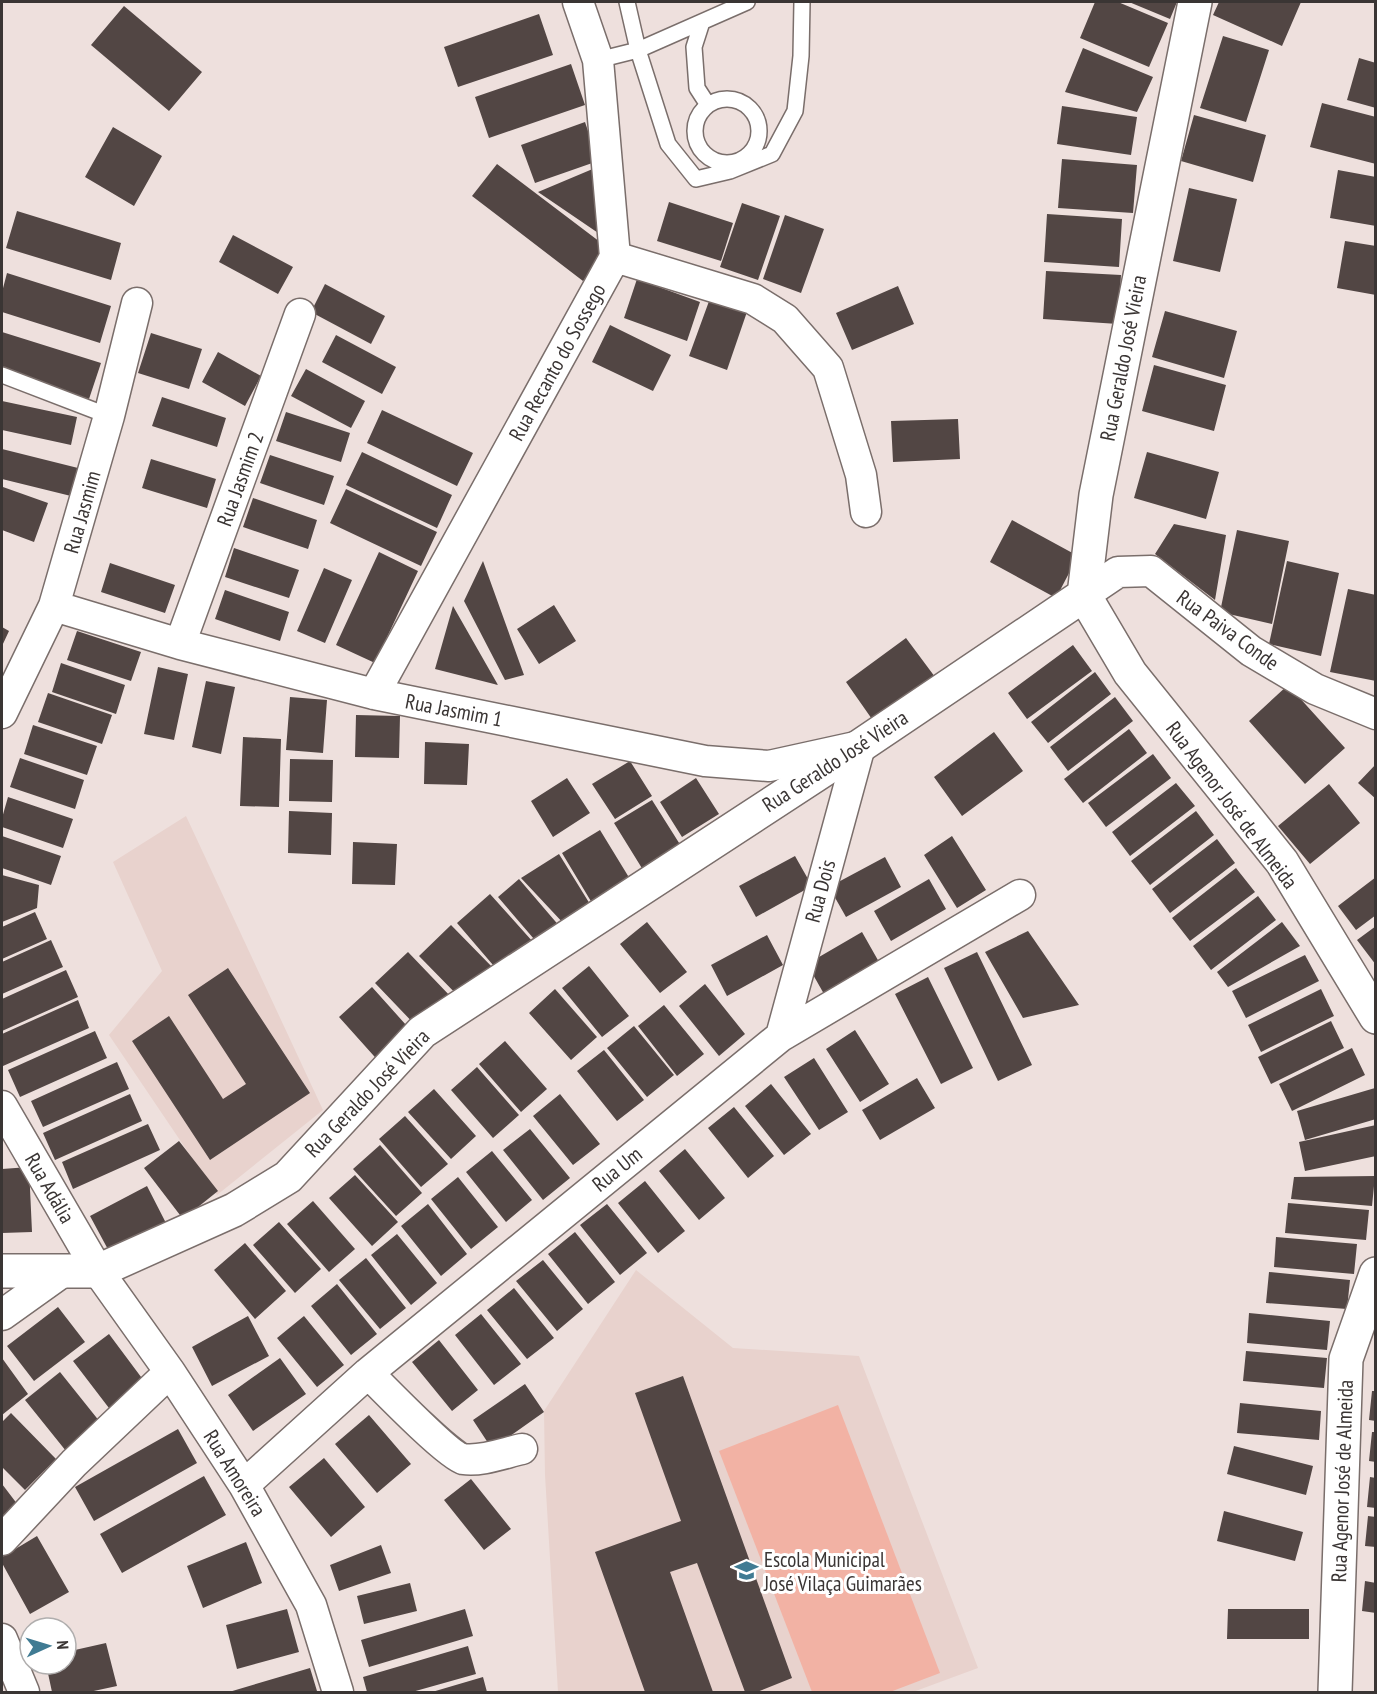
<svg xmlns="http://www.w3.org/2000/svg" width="1377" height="1694" font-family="'PT Sans Narrow',sans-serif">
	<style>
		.built { fill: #e8d2cd }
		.garden { fill: #f2b2a4 }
		.building { fill: #524644 }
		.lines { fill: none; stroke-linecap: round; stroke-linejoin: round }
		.service-casing { stroke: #7a6e6b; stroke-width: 18 }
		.minor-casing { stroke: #7a6e6b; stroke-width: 33 }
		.tertiary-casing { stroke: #7a6e6b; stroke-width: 36 }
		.service { stroke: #fff; stroke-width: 15 }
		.minor { stroke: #fff; stroke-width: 30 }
		.tertiary { stroke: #fff; stroke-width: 33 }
		.labels { text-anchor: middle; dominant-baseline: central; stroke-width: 6; stroke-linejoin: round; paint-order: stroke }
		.street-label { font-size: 21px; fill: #3a3534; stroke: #fff }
		.poi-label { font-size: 21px; fill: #3a3534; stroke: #fff; text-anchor: start }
	</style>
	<rect width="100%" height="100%" fill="#eee0dd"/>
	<path class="built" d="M186 816 323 1110 217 1195 109 1035 162 971 113 862Z
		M636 1270 733 1348 859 1356 978 1668 913 1692H558L545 1475 544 1411Z"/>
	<path class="garden" d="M838 1405 940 1673 890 1692H812L719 1451Z"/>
	<path class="building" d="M1095 2H1118L1168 23 1149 67 1080 38Z
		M1129 2H1177L1170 19Z
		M1219 2H1301L1282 46 1213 15Z
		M124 6 202 72 169 111 91 45Z
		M539 14 553 55 458 87 444 47Z
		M1223 36 1269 50 1246 122 1200 108Z
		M1083 48 1153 77 1137 112 1065 92Z
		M1359 58 1376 63V108L1347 100Z
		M571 64 585 105 489 138 475 97Z
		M1322 103 1376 117V164L1310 147Z
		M1062 106 1137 117 1131 155 1057 144Z
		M1194 115 1266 135 1253 182 1181 161Z
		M585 122 598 161 535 183 521 145Z
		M113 127 162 156 134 206 85 177Z
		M1062 159 1137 165 1133 213 1058 208Z
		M497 164 608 248 583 281 472 196Z
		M595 168 607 239 538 192Z
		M1338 170 1376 177V226L1330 218Z
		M1189 188 1237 199 1220 272 1173 261Z
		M669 202 733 223 721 261 657 241Z
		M742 203 780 216 758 280 720 267Z
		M17 211 121 243 111 280 6 248Z
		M1047 214 1122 219 1119 267 1044 262Z
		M785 215 824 229 801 293 763 279Z
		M233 235 293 267 278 294 219 262Z
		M1345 241 1376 246V295L1337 288Z
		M1046 271 1121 275 1118 324 1043 319Z
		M7 273 111 306 100 343 2 312V292Z
		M637 279 700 302 687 341 624 318Z
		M325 284 385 316 371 344 311 312Z
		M898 286 914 324 852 350 836 313Z
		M712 293 749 306 727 370 689 356Z
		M1165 311 1237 331 1224 378 1152 357Z
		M610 325 671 355 653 391 592 362Z
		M2 332 101 363 89 399 2 372Z
		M151 333 202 349 189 389 138 373Z
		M336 335 396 367 382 394 322 362Z
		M218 352 261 376 245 406 202 382Z
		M1154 365 1226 385 1214 431 1142 411Z
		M306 369 365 401 351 428 291 396Z
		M162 397 226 418 217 447 152 426Z
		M2 401 77 417 71 445 2 430Z
		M382 410 473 453 457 486 367 443Z
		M286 412 350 433 341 462 276 441Z
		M958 419 960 459 893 462 891 421Z
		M2 449 78 468 71 496 2 479Z
		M362 452 452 495 437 528 346 485Z
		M1147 452 1219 472 1206 519 1134 498Z
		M270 455 334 476 324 505 260 483Z
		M151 459 216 479 207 508 142 488Z
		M3 487 48 503 34 542 2 530V492Z
		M346 489 437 532 421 566 330 523Z
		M253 498 317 520 308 549 243 527Z
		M1012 520 1078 556 1056 598 990 562Z
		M1174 524 1226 535 1215 600 1155 554Z
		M1237 530 1289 541 1272 624 1220 612Z
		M234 548 299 570 289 598 225 577Z
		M379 552 418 571 375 663 336 645Z
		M483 561 524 675 505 680 464 601Z
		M1287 561 1339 573 1321 656 1269 644Z
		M110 563 175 585 165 613 101 592Z
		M324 568 352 580 325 643 297 631Z
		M1348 589 1376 595V681L1330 672Z
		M225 590 289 612 280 641 215 619Z
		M554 605 576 641 539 664 517 629Z
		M453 606 498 685 435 669Z
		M2 627 9 631 2 646Z
		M77 631 141 652 131 681 67 660Z
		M906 638 935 677 874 722 846 682Z
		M1073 645 1092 671 1027 719 1008 693Z
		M61 663 125 685 116 714 52 692Z
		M158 667 188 674 174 740 144 734Z
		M1095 672 1111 694 1048 743 1031 722Z
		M206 681 235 687 221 754 192 747Z
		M1288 685 1345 748 1305 784 1249 721Z
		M48 693 112 715 102 744 38 722Z
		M290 697 327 700 323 753 286 750Z
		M1115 697 1133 721 1068 771 1050 747Z
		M356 715 400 716 399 758 355 757Z
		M33 725 97 746 87 775 24 754Z
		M1129 729 1147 753 1083 803 1064 779Z
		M994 732 1023 771 962 816 934 777Z
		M243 737 281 739 279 807 240 806Z
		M425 742 469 744 467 785 424 784Z
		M1153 754 1171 778 1106 827 1088 803Z
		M20 758 84 780 75 809 10 787Z
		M290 759 333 760 332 802 289 801Z
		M630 761 652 796 615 819 592 784Z
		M1376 764V799L1358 783Z
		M567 778 590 813 553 837 531 801Z
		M696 778 719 814 682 837 660 802Z
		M1176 783 1195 806 1130 856 1112 832Z
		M1329 784 1360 823 1310 864 1278 826Z
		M8 797 73 819 63 848 2 827V818Z
		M652 800 686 854 648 878 614 823Z
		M289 811 332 813 331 855 288 853Z
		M1196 811 1214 835 1150 885 1131 861Z
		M600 830 633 884 595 908 562 853Z
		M2 836 61 856 51 885 2 868Z
		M952 836 986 890 957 908 924 855Z
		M1217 839 1235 863 1170 913 1152 889Z
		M353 842 397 844 395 885 352 884Z
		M559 854 593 909 565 925 521 878Z
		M795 856 812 886 756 917 739 886Z
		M885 857 901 887 846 917 829 887Z
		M1236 868 1255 892 1190 941 1172 918Z
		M2 875 39 885 37 908 2 922Z
		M1376 877V915L1356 930 1338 906Z
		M519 879 561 928 540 946 498 897Z
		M929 879 946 909 891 941 874 911Z
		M490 894 533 942 499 972 457 923Z
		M1258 896 1276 920 1211 970 1193 946Z
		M35 912 47 939 2 959V927Z
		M647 922 687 972 660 993 620 944Z
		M1282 922 1300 946 1228 987 1217 972Z
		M451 925 496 971 464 1002 419 956Z
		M1376 926V965L1357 940Z
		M1028 931 1079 1005 1023 1018 985 952Z
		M862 932 879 962 824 994 807 964Z
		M767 935 783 965 727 996 711 965Z
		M51 940 63 967 2 994V962Z
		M408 952 452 998 420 1030 375 983Z
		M977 952 1032 1065 998 1081 944 968Z
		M1305 955 1319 981 1246 1018 1232 991Z
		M589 966 629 1016 602 1037 562 988Z
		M228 968 310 1093 210 1160 132 1041 169 1016 223 1099 246 1084 188 995Z
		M66 970 78 997 2 1031V999Z
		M928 977 973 1068 941 1084 895 994Z
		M705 984 745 1034 719 1056 679 1006Z
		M372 987 415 1035 382 1065 339 1017Z
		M555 989 597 1037 571 1060 529 1013Z
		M1321 989 1334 1016 1261 1052 1248 1025Z
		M78 1000 89 1028 3 1066 2 1034Z
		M664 1005 704 1054 677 1076 638 1026Z
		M1331 1021 1344 1048 1271 1084 1258 1057Z
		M634 1026 674 1075 647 1097 607 1048Z
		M855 1030 889 1084 860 1102 826 1049Z
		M95 1031 107 1058 20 1097 8 1070Z
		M505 1041 547 1089 521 1112 479 1064Z
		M1352 1048 1365 1075 1292 1111 1279 1084Z
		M604 1050 644 1100 617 1121 577 1071Z
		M814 1058 848 1112 819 1130 784 1077Z
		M117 1062 129 1089 43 1127 31 1101Z
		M477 1067 519 1115 493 1138 451 1090Z
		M917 1078 935 1108 880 1140 862 1110Z
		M771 1084 811 1134 784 1155 745 1106Z
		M1375 1088 1376 1119 1305 1140 1297 1111Z
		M434 1089 476 1136 451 1159 408 1112Z
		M130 1094 142 1121 55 1160 43 1133Z
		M560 1094 600 1144 573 1165 533 1116Z
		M734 1107 774 1156 748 1178 708 1128Z
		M405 1116 448 1164 421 1187 379 1139Z
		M148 1124 160 1150 73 1189 62 1162Z
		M1376 1125V1156L1305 1171 1299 1142Z
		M530 1129 570 1178 543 1200 503 1150Z
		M179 1141 218 1191 183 1219 144 1168Z
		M380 1145 422 1193 396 1216 353 1169Z
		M685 1149 725 1198 699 1220 659 1171Z
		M492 1151 532 1200 506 1222 466 1172Z
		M29 1167 32 1232 2 1233V1169Z
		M355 1175 398 1222 372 1246 329 1198Z
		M1375 1176 1372 1206 1291 1199 1294 1177Z
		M458 1177 498 1227 471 1249 431 1199Z
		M645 1181 685 1231 658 1253 618 1203Z
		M147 1186 167 1225 111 1255 90 1216Z
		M313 1201 355 1249 329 1272 287 1224Z
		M1288 1203 1369 1210 1366 1240 1285 1233Z
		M428 1204 467 1254 441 1276 401 1226Z
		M607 1204 647 1253 620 1275 580 1225Z
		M279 1222 321 1269 295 1293 253 1245Z
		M575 1232 615 1282 588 1304 548 1254Z
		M397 1234 437 1283 411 1305 371 1255Z
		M1276 1237 1357 1244 1354 1274 1274 1267Z
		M245 1243 286 1291 255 1319 214 1270Z
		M366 1258 406 1308 380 1329 339 1280Z
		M543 1260 583 1309 557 1331 516 1281Z
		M1269 1272 1350 1280 1347 1309 1266 1303Z
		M337 1284 377 1334 351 1355 311 1306Z
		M514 1288 554 1338 527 1359 487 1310Z
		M58 1307 85 1342 34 1381 7 1346Z
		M1249 1313 1330 1321 1327 1350 1247 1343Z
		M481 1314 521 1364 494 1385 455 1335Z
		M248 1316 269 1356 212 1386 192 1347Z
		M304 1316 344 1365 317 1387 277 1338Z
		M109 1334 147 1385 112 1412 73 1361Z
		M439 1340 478 1390 452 1411 412 1362Z
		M1246 1351 1327 1358 1324 1388 1243 1381Z
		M2 1358 28 1394 2 1415Z
		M280 1358 306 1394 253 1431 228 1395Z
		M60 1372 100 1422 66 1451 25 1400Z
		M683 1376 792 1678 757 1692H745L697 1563 670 1572 713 1692H645L595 1552 681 1521 635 1393Z
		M525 1384 544 1412 492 1449 473 1420Z
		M1372 1391H1376V1421L1369 1420Z
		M1240 1403 1321 1411 1319 1440 1237 1433Z
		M11 1413 56 1459 25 1490 2 1467V1422Z
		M369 1415 411 1464 377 1493 335 1444Z
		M178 1429 197 1463 94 1521 75 1487Z
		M1372 1432H1376V1462L1369 1461Z
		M1234 1446 1313 1466 1306 1495 1227 1474Z
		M324 1458 365 1507 331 1537 289 1487Z
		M204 1476 226 1515 122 1573 100 1534Z
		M1370 1477 1376 1478V1508L1367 1507Z
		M471 1479 511 1529 484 1550 444 1500Z
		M2 1484 18 1505 2 1518Z
		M1224 1511 1303 1532 1295 1561 1217 1541Z
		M1368 1516 1376 1517V1547L1365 1546Z
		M37 1536 69 1592 30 1614 2 1563V1557Z
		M246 1542 262 1583 203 1608 187 1566Z
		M381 1545 391 1573 339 1591 330 1565Z
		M1365 1581 1376 1583V1613L1362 1611Z
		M410 1583 417 1611 364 1624 357 1596Z
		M287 1609 299 1652 237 1669 226 1625Z
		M465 1609 473 1636 369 1667 361 1640Z
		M1228 1609H1309V1639H1227Z
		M106 1643 117 1686 89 1692H52L46 1664H66V1652Z
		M468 1646 476 1674 412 1692H367L363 1677Z
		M310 1668 317 1691 229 1692Z
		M483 1677 487 1692H432Z"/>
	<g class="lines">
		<defs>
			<path id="service" d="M627 2 638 50 668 144 696 179 730 171 772 154 795 111 801 56 802 2
				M702 22 694 47 697 88 708 105
				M598 60 638 50 747 2
				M695 131a32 32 0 1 1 64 0a32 32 0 1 1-64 0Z
				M2 375 109 416"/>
			<path id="minor" d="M615 257 753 299 785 319 828 368 861 475 866 512
				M1084 595 1118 572 1151 571 1251 651 1315 689 1376 714
				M54 606 180 644 374 694 705 761 769 766 860 746 781 1036
				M180 644 300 314
				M374 694 615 257 598 60 578 2
				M2 713 54 606 109 416 137 303
				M2 1106 98 1271 170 1372 244 1485 311 1605 338 1692
				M2 1315 65 1270
				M368 1373C382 1387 449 1456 463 1459 481 1462 504 1453 522 1449
				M244 1485 368 1373 781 1036 1020 895
				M2 1540 74 1463 170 1372
				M2 1639 24 1692"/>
			<path id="tertiary" d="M1084 595 1130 673 1282 862 1376 1017
				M2 1271H98L234 1210 288 1177 422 1032 860 746 1084 595 1096 495 1195 2
				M1335 1692 1346 1359 1376 1274"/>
		</defs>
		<use href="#service" class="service-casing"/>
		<use href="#minor" class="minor-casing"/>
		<use href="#tertiary" class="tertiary-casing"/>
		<use href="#service" class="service"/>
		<use href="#minor" class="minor"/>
		<use href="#tertiary" class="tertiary"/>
	</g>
	<defs>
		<symbol id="school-bare" viewBox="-9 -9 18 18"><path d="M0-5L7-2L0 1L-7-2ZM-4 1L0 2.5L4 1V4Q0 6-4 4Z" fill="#407b93" stroke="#fff" stroke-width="2.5" paint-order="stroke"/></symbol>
	</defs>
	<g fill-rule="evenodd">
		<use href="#school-bare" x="730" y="1554" width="33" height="33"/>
	</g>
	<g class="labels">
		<g class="street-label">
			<text transform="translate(1123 358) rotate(-79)">Rua Geraldo José Vieira</text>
			<text transform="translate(557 362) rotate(-61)">Rua Recanto do Sossego</text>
			<text transform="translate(240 479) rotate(-70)">Rua Jasmim 2</text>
			<text transform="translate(82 512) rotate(-74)">Rua Jasmim</text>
			<text transform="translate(1228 630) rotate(36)">Rua Paiva Conde</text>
			<text transform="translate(454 710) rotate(11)">Rua Jasmim 1</text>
			<text transform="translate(835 761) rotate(-33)">Rua Geraldo José Vieira</text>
			<text transform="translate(1232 805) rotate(53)">Rua Agenor José de Almeida</text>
			<text transform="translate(820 891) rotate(-75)">Rua Dois</text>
			<text transform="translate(367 1093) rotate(-46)">Rua Geraldo José Vieira</text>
			<text transform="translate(617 1169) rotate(-39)">Rua Um</text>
			<text transform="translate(50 1188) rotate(60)">Rua Adália</text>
			<text transform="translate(235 1473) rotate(58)">Rua Amoreira</text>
			<text transform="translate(1342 1481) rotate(-88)">Rua Agenor José de Almeida</text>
		</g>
		<g class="poi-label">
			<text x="764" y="1559">Escola Municipal<tspan x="764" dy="24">José Vilaça Guimarães</tspan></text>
		</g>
	</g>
	<rect width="1377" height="1694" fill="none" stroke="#3a3534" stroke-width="6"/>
	<g transform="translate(48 1646) rotate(86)"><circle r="28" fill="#ffffff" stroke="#b0aeae" stroke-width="1.5"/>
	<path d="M0-4.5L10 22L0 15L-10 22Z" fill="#407b93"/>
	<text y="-9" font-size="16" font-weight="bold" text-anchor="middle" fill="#3a3534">N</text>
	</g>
</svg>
